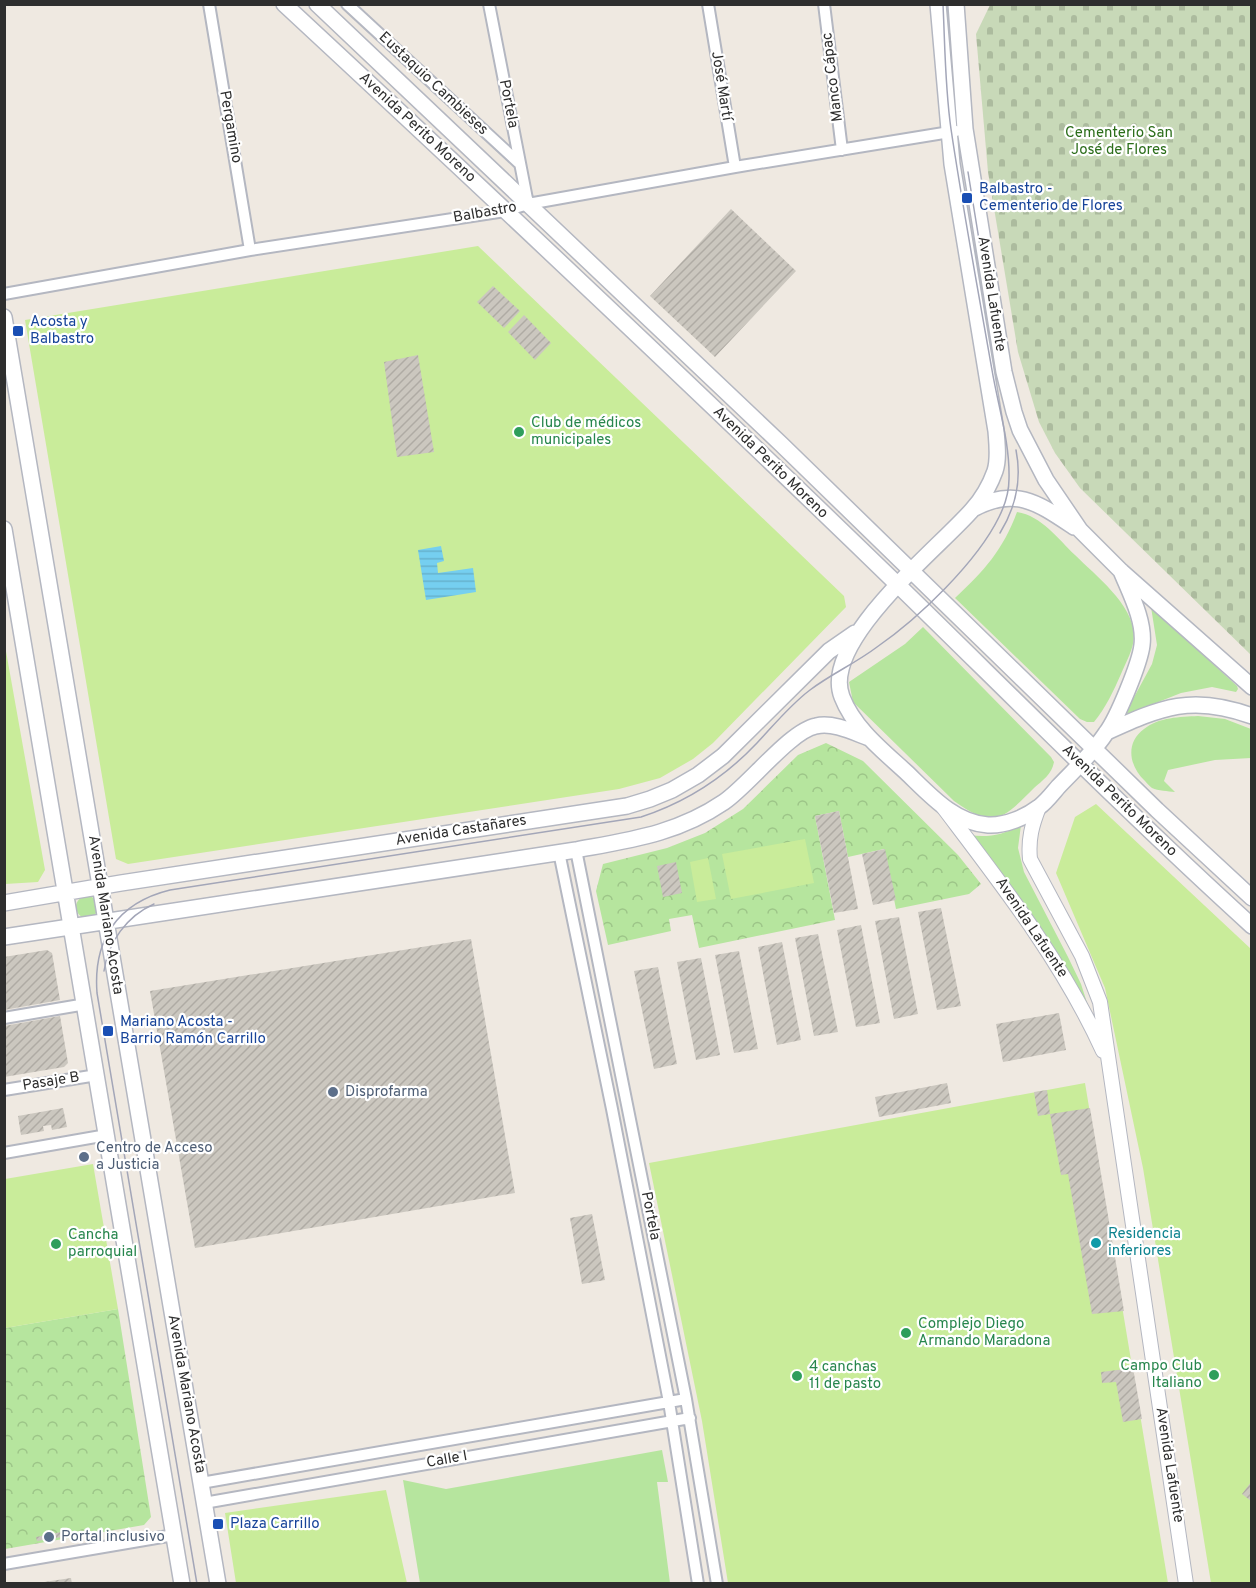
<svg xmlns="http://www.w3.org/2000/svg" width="1256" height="1588" font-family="Overpass,sans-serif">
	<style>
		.grass { fill: #b6e59e }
		.cemetery { fill: url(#cemetery-stones) }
		.park { fill: url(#park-crowns) }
		.pitch { fill: #c9ec9a }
		.water { fill: url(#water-rules) }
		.building { fill: url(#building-hatch) }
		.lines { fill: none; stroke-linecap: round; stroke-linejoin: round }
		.minor-casing { stroke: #b4b7c1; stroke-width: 14 }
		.tertiary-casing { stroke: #b4b7c1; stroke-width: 16 }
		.secondary-casing { stroke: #b4b7c1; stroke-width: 18 }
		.minor { stroke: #fff; stroke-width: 10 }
		.tertiary { stroke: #fff; stroke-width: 14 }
		.secondary { stroke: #fff; stroke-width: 15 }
		.tram { stroke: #a3a6b8; stroke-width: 1.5 }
		.transit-dot { fill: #1a4fb4; stroke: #fff; stroke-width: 2 }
		.leisure-dot { fill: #2e9e5b; stroke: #fff; stroke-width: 2 }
		.service-dot { fill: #5c6f8a; stroke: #fff; stroke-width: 2 }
		.culture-dot { fill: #0f9aa8; stroke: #fff; stroke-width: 2 }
		.labels { text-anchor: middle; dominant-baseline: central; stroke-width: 4.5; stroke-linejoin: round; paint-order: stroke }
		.street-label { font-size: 15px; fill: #2e2e2e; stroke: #fff }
		.park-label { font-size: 15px; fill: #2c6e1b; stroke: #fff }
		.transit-label { font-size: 15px; fill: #164399; stroke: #fff; text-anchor: start }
		.leisure-label { font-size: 15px; fill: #27864d; stroke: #fff; text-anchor: start }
		.service-label { font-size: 15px; fill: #4e5e75; stroke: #fff; text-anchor: start }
		.culture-label { font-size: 15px; fill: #0d838f; stroke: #fff; text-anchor: start }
	</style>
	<defs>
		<pattern id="cemetery-stones" width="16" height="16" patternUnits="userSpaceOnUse" patternTransform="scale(1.5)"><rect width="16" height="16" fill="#c8d9b8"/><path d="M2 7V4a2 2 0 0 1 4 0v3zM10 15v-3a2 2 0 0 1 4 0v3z" fill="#acbb9e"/></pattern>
		<pattern id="park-crowns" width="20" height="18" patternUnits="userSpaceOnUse" patternTransform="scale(1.5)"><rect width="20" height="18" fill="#b6e59e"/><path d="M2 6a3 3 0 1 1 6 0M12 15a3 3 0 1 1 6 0" fill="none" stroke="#9dc588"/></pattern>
		<pattern id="water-rules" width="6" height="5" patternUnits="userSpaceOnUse" patternTransform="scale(1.5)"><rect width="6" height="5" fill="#75cff0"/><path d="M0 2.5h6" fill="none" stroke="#66b2ce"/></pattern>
		<pattern id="building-hatch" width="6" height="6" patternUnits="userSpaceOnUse" patternTransform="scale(1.5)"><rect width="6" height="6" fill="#cbc7bf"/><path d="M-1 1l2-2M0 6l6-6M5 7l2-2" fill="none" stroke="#afaba4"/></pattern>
	</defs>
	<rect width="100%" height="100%" fill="#efe9e1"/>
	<path class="grass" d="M1017 512C1042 516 1058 539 1075 555 1095 575 1133 604 1134 635 1134 649 1126 662 1121 674 1114 690 1105 709 1094 722H1087L1080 719 955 598C984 571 1003 550 1017 512Z
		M1151 607 1237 686 1238 689 1236 692 1212 687 1181 693 1128 714 1126 712 1152 664 1157 645Z
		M923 627 1051 757 1054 762C1052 774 1042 781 1034 788 1003 819 994 830 954 801L853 702 849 682 905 644Z
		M1198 716 1225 719 1251 729V758L1215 760 1168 770 1164 781 1175 792C1168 791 1158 791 1152 788 1149 786 1147 783 1145 781 1129 766 1125 743 1144 729 1159 717 1180 717 1198 716Z
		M1021 825 1018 848 1024 872 1068 957 1081 984 1090 1012 970 835C989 838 1005 834 1021 825Z
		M76 907a11 11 0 1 1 22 0a11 11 0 1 1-22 0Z
		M662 1450 668 1482H657L670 1583H420L403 1480 446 1489Z"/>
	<path class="cemetery" d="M990 5H1251V655L1080 488 1055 453 1039 422 1018 352 988 172 976 34Z"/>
	<path class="park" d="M826 743 863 761 958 855 981 884 969 894 896 909 884 849 848 857 839 811 815 816 835 920 699 948 692 915 669 919 671 931 608 945 596 891 603 864 667 848 705 833 743 809 798 755Z
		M118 1309 151 1517 144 1525 5 1549V1328Z"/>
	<path class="pitch" d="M478 246 844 596 846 607 713 743 693 759 660 778 619 789 128 864 116 859 25 320Z
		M4 640 45 870 38 882 5 884Z
		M1096 804 1251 949V1583H1211L1143 1168 1105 988 1056 873 1075 817Z
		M805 839 814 883 731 899 722 854Z
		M708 858 716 899 697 902 690 862Z
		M1085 1083 1168 1583H728L702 1421 649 1163Z
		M93 1164 118 1309 5 1328V1179Z
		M386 1490 407 1583H236L225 1513Z"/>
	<path class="water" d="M441 546 444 561 437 563 438 573 473 568 476 592 426 600 418 550Z"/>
	<path class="building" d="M731 209 796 271 715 357 650 296Z
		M493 286 520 311 504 328 477 302Z
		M524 315 551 343 535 360 508 332Z
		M418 355 434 452 397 457 384 362Z
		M839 811 858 909 834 913 815 816Z
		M885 849 896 900 873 905 862 854Z
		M676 862 682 893 663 897 657 866Z
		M941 908 961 1006 937 1010 918 912Z
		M899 917 918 1014 894 1019 875 921Z
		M861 925 880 1023 856 1027 837 930Z
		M818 934 838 1032 814 1036 795 938Z
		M471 939 515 1193 195 1248 150 991Z
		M782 942 801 1040 777 1045 758 947Z
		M47 950 52 953 60 1000 4 1010V957Z
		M739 951 758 1049 734 1053 715 955Z
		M701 958 720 1055 696 1060 677 962Z
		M658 967 677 1064 654 1069 634 971Z
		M1059 1013 1066 1050 1003 1062 996 1024Z
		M60 1016 68 1063 64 1067 4 1077V1026Z
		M947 1083 951 1103 879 1117 875 1097Z
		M1047 1090 1050 1114 1038 1116 1034 1092Z
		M63 1108 67 1127 52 1130 51 1125 43 1126 44 1131 21 1135 18 1116Z
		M1090 1108 1124 1311 1092 1314 1068 1174 1061 1175 1050 1114Z
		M592 1214 605 1280 582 1284 570 1218Z
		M1133 1368 1142 1419 1123 1422 1116 1382 1102 1383 1101 1372Z
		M1251 1482V1501L1242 1494Z
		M61 1532 62 1537 37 1541 36 1537Z
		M71 1578 72 1584H44V1582Z"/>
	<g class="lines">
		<defs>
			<path id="minor" d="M209 4 250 250
				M347 4 519 163
				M489 4 528 204
				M708 4 735 167
				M824 4 842 150
				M4 294 250 250 505 211 528 204 735 167 956 131
				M576 850 686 1399 717 1584
				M559 852 612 1109 669 1402 698 1584
				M4 1018 86 1004
				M4 1090 97 1075
				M4 1153 107 1135
				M201 1483 686 1399
				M204 1503 690 1418
				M4 1564 174 1535"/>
			<path id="tertiary" d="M943 807C1002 885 1062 961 1103 1051
				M1039 807C1032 825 1028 839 1030 859L1082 956 1100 1002 1186 1584"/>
			<path id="secondary" d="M284 4C491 196 696 389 899 586 1016 700 1131 816 1252 926
				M317 4 781 444 1157 810 1252 898
				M938 4 952 164 996 431C997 444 999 459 995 471 990 485 981 500 972 510 938 549 820 642 842 697 854 728 882 750 906 772 929 794 954 823 988 825 1005 826 1026 817 1039 807 1046 802 1052 794 1058 787 1074 770 1093 753 1106 733 1117 719 1140 663 1142 645 1145 621 1130 593 1121 571
				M956 4 965 129 1004 372 1014 412 1020 430 1046 480 1080 530 1121 571 1252 687
				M4 317 218 1584
				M973 509C1015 486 1038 503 1074 527
				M4 529 182 1584
				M1107 732C1162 707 1192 694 1252 716
				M4 903 121 883 627 806 650 799 672 790 698 775 723 756 829 651 855 633
				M4 937 576 850C630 840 677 834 724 802 749 785 790 731 816 726 833 722 853 732 869 738"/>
		</defs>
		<use href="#minor" class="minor-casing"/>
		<use href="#tertiary" class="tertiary-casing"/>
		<use href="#secondary" class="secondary-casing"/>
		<use href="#minor" class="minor"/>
		<use href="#tertiary" class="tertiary"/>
		<use href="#secondary" class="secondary"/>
		<path class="tram" d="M968 172 981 252
			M1000 533C1016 507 1022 480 1016 450
			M104 971C108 942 127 916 154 904
			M197 1584 97 993C93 940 117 903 170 890L641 817C687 802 724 778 757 743 774 725 790 705 810 690 831 674 856 663 877 647 919 618 977 562 999 517 1005 505 1009 492 1009 479 1010 442 998 406 992 370 978 290 963 210 951 129 945 88 945 46 943 4"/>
	</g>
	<g class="transit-dot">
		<rect x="961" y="192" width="12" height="12" rx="3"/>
		<rect x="12" y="325" width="12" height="12" rx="3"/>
		<rect x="102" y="1025" width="12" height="12" rx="3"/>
		<rect x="212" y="1518" width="12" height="12" rx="3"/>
	</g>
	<g class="leisure-dot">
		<circle cx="519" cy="432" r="6"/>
		<circle cx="56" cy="1244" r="6"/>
		<circle cx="906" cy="1333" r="6"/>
		<circle cx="1214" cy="1375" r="6"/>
		<circle cx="797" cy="1376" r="6"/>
	</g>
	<g class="service-dot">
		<circle cx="333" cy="1092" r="6"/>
		<circle cx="84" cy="1157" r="6"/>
		<circle cx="49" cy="1537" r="6"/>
	</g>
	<circle class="culture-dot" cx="1096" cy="1243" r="6"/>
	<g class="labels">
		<g class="street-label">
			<text transform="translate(833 77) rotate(-97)">Manco Cápac</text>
			<text transform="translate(433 84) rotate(43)">Eustaquio Cambieses</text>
			<text transform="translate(721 86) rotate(81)">José Martí</text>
			<text transform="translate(508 104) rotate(79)">Portela</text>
			<text transform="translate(230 127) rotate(80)">Pergamino</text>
			<text transform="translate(417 128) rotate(43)">Avenida Perito Moreno</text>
			<text transform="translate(485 213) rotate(-10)">Balbastro</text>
			<text transform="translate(991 294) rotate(81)">Avenida Lafuente</text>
			<text transform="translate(770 463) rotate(44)">Avenida Perito Moreno</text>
			<text transform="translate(1119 801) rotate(44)">Avenida Perito Moreno</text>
			<text transform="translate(461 831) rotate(-9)">Avenida Castañares</text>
			<text transform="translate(105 915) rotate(81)">Avenida Mariano Acosta</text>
			<text transform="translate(1031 928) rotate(56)">Avenida Lafuente</text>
			<text transform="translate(51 1082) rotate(-9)">Pasaje B</text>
			<text transform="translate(650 1216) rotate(79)">Portela</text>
			<text transform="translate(186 1394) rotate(80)">Avenida Mariano Acosta</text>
			<text transform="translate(447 1460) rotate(-10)">Calle I</text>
			<text transform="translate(1169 1465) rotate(81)">Avenida Lafuente</text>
		</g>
		<g class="park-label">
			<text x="1119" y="133">Cementerio San<tspan x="1119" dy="17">José de Flores</tspan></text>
		</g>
		<g class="transit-label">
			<text x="979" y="189">Balbastro -<tspan x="979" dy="17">Cementerio de Flores</tspan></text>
			<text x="30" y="322">Acosta y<tspan x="30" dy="17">Balbastro</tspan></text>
			<text x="120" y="1022">Mariano Acosta -<tspan x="120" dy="17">Barrio Ramón Carrillo</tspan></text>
			<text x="230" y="1524">Plaza Carrillo</text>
		</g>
		<g class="leisure-label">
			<text x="531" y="423">Club de médicos<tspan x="531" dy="17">municipales</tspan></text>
			<text x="68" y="1235">Cancha<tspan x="68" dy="17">parroquial</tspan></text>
			<text x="918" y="1324">Complejo Diego<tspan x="918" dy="17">Armando Maradona</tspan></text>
			<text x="1202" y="1366" text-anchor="end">Campo Club<tspan x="1202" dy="17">Italiano</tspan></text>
			<text x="809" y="1367">4 canchas<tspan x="809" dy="17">11 de pasto</tspan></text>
		</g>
		<g class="service-label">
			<text x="345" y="1092">Disprofarma</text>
			<text x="96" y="1148">Centro de Acceso<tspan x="96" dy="17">a Justicia</tspan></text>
			<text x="61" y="1537">Portal inclusivo</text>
		</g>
		<g class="culture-label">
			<text x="1108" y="1234">Residencia<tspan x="1108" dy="17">inferiores</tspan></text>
		</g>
	</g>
	<rect width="1256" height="1588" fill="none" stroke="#2e2e2e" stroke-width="12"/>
</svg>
